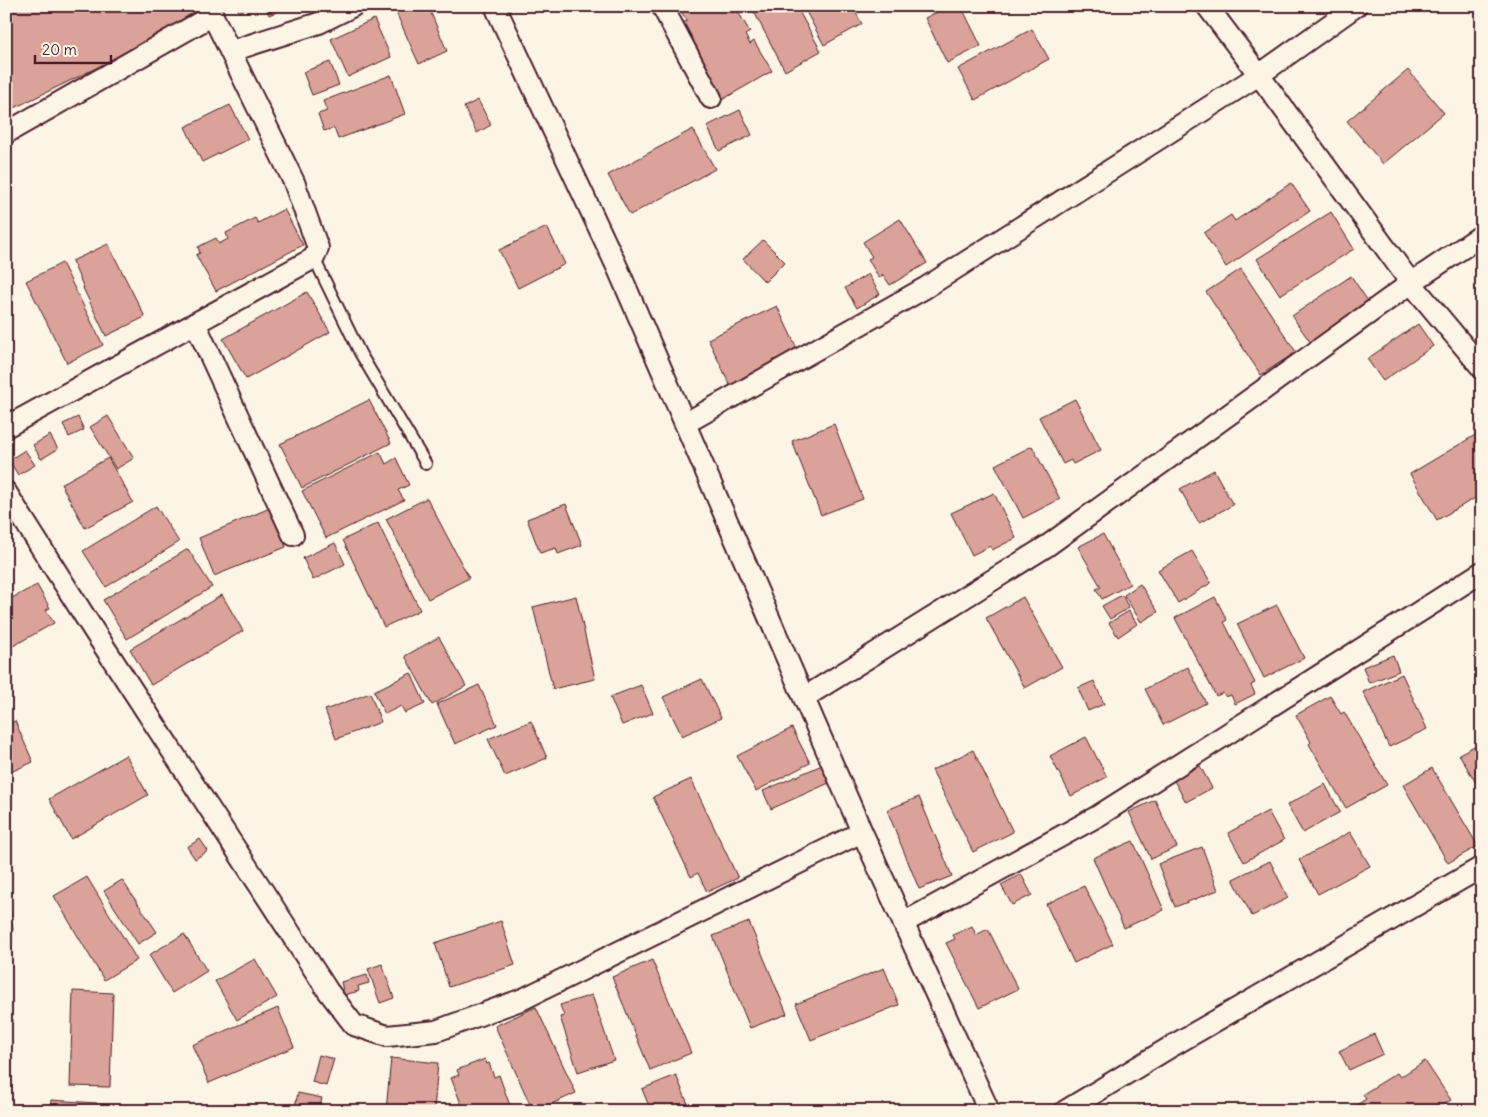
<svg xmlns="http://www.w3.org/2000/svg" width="1488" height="1117" font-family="Delius,sans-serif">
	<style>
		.building { fill: #dba299; stroke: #4a1f2b }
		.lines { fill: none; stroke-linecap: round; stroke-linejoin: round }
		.lane-casing { stroke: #4a1f2b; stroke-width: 14 }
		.street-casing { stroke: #4a1f2b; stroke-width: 24 }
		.lane { stroke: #fcf5e5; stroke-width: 10 }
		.street { stroke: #fcf5e5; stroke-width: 20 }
	</style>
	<rect width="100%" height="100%" fill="#fcf5e5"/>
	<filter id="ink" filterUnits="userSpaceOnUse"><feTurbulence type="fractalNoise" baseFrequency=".02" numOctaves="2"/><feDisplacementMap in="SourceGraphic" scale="10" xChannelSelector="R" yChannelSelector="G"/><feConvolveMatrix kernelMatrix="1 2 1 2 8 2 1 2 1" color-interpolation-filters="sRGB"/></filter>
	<g filter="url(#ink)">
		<path class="building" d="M6 6H191L197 19 14 108 6 93Z
			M237 6H252L239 12Z
			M265 6H291L269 15Z
			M397 6H428L447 51 419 64 394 8Z
			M689 6H728L732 13 737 10 750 32 745 35 750 44 754 41 772 71 720 101 680 24 687 21 681 11Z
			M751 6H796L821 51 785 71Z
			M803 6H852L862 24 824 45Z
			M949 6H961L981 46 947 63 925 18Z
			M374 19 391 57 348 77 331 39Z
			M1032 29 1049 59 975 100 958 69Z
			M330 62 339 85 312 95 303 72Z
			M1408 70 1444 113 1383 164 1347 121Z
			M391 75 405 114 338 139 334 128 324 131 318 114 327 111 323 101Z
			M478 100 491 125 477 133 464 107Z
			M230 105 248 139 202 162 185 127Z
			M740 110 752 135 719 151 707 126Z
			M693 129 715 169 630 215 608 175Z
			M1291 183 1310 211 1226 267 1204 233 1231 215 1235 221Z
			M284 209 303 245 216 291 196 255 200 253 198 247 216 238 219 244 228 239 226 233 255 218 258 223Z
			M1331 212 1354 249 1280 295 1257 259Z
			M900 219 927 263 890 285 883 275 879 278 868 259 872 257 863 242Z
			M547 227 565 264 518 288 499 250Z
			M763 240 785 262 765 282 743 259Z
			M108 244 145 317 106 336 83 288H84L72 261Z
			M62 263 103 345 67 363 26 281Z
			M1241 269 1296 352 1261 375 1206 292Z
			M868 274 880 294 857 308 845 288Z
			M1351 276 1374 310 1315 349 1292 316Z
			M307 292 330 332 246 379 223 339Z
			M777 306 800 355 731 387 708 339Z
			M1418 324 1433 346 1383 381 1367 359Z
			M1075 399 1101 450 1073 464 1071 460 1063 464 1039 417Z
			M369 400 391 443 302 488 280 444Z
			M108 416 134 458 116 469 90 427Z
			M78 417 84 430 69 437 63 424Z
			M834 424 863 499 821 515 792 441Z
			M1482 431V494L1437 520 1410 474Z
			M50 435 58 449 41 459 33 445Z
			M1032 446 1060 499 1023 518 995 465Z
			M25 450 35 465 18 475 9 460Z
			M380 452 386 464 396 458 409 485 398 490 404 500 326 538 302 491Z
			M108 458 133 502 85 528 61 484Z
			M1214 470 1233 505 1199 523 1180 489Z
			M994 493 1016 538 992 550 990 546 972 555 951 513Z
			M427 498 469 578 428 599 386 519Z
			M566 504 582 545 558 554 556 548 540 553 527 519Z
			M156 506 179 542 106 587 83 551Z
			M270 508 286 547 214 576 199 538Z
			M378 523 420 610 384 627 343 540Z
			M1103 534 1130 584 1102 599 1096 589 1101 587 1078 547Z
			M335 543 345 564 313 580 303 558Z
			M188 549 212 587 127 639 103 600Z
			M1192 551 1211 583 1178 603 1158 570Z
			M1140 584 1158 612 1141 622 1124 595Z
			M37 585 50 608 46 610 54 623 6 650V601Z
			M222 595 243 631 151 685 130 649Z
			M1122 595 1129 608 1110 619 1102 606Z
			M576 596 595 679 553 689 533 607Z
			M1023 597 1062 667 1025 688 986 618Z
			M1215 597 1227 620 1224 622 1255 683 1251 685 1255 694 1235 704 1231 695 1226 697 1223 693 1216 696 1175 618Z
			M1277 605 1304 658 1264 678 1237 624Z
			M1129 611 1137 624 1118 637 1109 623Z
			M439 637 466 686 432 705 405 656Z
			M1393 655 1399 671 1369 683 1363 667Z
			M1188 667 1206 703 1163 725 1145 689Z
			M411 673 425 704 405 713 401 706 385 714 374 691Z
			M1402 674 1427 729 1389 747 1363 692Z
			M702 679 721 718 682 736 663 697Z
			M1094 681 1104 704 1088 711 1078 688Z
			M479 685 497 725 455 744 437 704Z
			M641 685 653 713 622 725 610 697Z
			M370 693 381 722 336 739 325 710Z
			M1330 696 1341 714 1344 712 1387 785 1346 808 1309 744 1311 742 1296 715Z
			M15 721 33 762 6 774V725Z
			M531 721 547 758 505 776 488 739Z
			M792 728 810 763 756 791 737 756Z
			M1086 737 1107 777 1071 796 1050 756Z
			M1482 742V793L1459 754Z
			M973 750 1013 832 973 852 932 770Z
			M126 755 148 795 71 839 49 799Z
			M822 765 829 783 771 809 763 791Z
			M1200 766 1212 788 1186 802 1173 779Z
			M1432 768 1478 846 1448 863 1403 785Z
			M691 779 738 878 707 892 698 873 691 877 653 797Z
			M1325 784 1340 812 1303 833 1287 805Z
			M919 797 952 876 919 889 887 810Z
			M1155 800 1177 847 1151 859 1129 812Z
			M1268 811 1284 840 1244 862 1228 833Z
			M1350 832 1370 866 1318 894 1299 860Z
			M200 839 208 851 195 859 187 847Z
			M1133 841 1164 910 1124 928 1093 858Z
			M1202 847 1218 890 1175 907 1158 864Z
			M1270 861 1288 898 1252 916 1233 879Z
			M1021 874 1032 895 1012 905 1001 885Z
			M87 877 137 960 104 980 54 896Z
			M122 880 157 932 138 944 104 891Z
			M6 885 13 930 6 931Z
			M1084 886 1113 944 1074 963 1046 904Z
			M501 921 515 965 449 987 435 943Z
			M749 922 787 1014 750 1028 713 936Z
			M972 926 976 935 988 929 1018 989 979 1008 946 943 955 939 953 935Z
			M184 934 207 971 172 993 149 955Z
			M255 959 277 997 237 1020 215 981Z
			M652 960 691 1053 650 1070 612 977Z
			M382 964 394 998 380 1003 368 969Z
			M884 968 899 1005 811 1040 796 1004Z
			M367 975 369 983 358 986 359 991 344 995 341 982Z
			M73 991 113 993 110 1087 70 1086Z
			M592 995 614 1060 578 1072 560 1017 564 1016 560 1005Z
			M536 1007 576 1093 536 1111H533L495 1026Z
			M278 1008 294 1047 209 1083 192 1045Z
			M1374 1034 1383 1054 1349 1070 1339 1051Z
			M319 1055 334 1059 326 1086 312 1082Z
			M391 1058 438 1063 434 1111H386Z
			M485 1059 487 1064 489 1063 494 1077 499 1075 512 1111H464L451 1078 459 1075 457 1070Z
			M1425 1061 1451 1100 1434 1111H1347L1366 1099 1363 1094 1397 1073 1400 1077Z
			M676 1075 691 1111H651L642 1089Z
			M298 1093 322 1098 319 1111H294Z
			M51 1100 97 1103 96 1111H50Z
			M1140 1105 1144 1111H1130Z"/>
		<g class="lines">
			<defs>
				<path id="lane" d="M314 258 360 353 426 464"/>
				<path id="street" d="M495 6 618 269 862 832 989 1111
					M662 6 711 98
					M1207 6 1259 75 1411 283 1482 368
					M231 51 319 23 353 6
					M6 133 213 15
					M195 323 293 535
					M686 423 925 288 1259 75 1356 6
					M6 427 314 258 318 248 294 182 208 6
					M6 492 94 631 328 991 354 1025 387 1036 436 1031 523 999 862 832
					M805 697 1047 546 1411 283 1482 235
					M903 923 1098 816 1482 572
					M1065 1111 1172 1046 1482 867"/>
			</defs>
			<use href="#lane" class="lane-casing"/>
			<use href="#street" class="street-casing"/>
			<use href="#lane" class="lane"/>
			<use href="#street" class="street"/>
		</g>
	</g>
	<rect width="1488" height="1117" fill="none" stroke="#fcf5e5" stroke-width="25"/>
	<rect x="12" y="12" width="1463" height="1092" fill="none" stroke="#4a1f2b" stroke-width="2" filter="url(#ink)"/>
	<path d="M35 55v8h76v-8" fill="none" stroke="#4a1f2b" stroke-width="2.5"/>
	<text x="42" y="55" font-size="15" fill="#4a1f2b" stroke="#fcf5e5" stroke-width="4" paint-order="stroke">20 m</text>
</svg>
